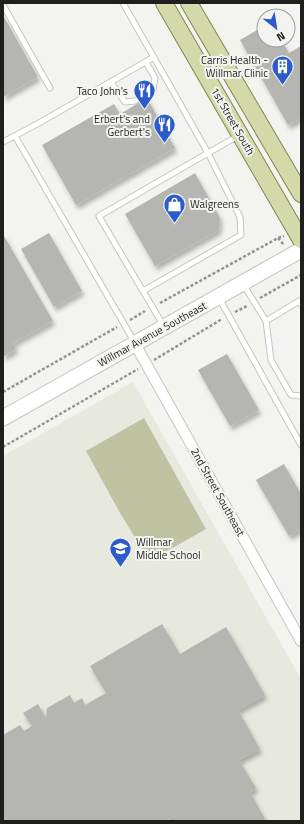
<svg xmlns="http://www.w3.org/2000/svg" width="304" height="824" font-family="'Titillium Web',sans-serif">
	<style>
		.built { fill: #e8e9de }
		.pitch { fill: #bfc3a2 }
		.building { fill: #b5b5b2; filter: url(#shadow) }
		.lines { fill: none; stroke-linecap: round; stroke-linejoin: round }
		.service-casing { stroke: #c4c4c1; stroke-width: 7 }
		.minor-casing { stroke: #c4c4c1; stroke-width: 12 }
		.secondary-casing { stroke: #c4c4c1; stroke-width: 17 }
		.primary-casing { stroke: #828753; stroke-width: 18 }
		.path { stroke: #939491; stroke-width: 2.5; stroke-dasharray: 3 2; stroke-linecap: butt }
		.service { stroke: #fff; stroke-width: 5 }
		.minor { stroke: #fff; stroke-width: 10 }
		.secondary { stroke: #fff; stroke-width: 15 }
		.primary { stroke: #d4d9a9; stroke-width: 16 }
		.labels { text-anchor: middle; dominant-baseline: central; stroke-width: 4; stroke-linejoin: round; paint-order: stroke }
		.poi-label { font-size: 11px; fill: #1f1f1e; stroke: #f3f4f0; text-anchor: end }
		.street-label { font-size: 11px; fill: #1f1f1e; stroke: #f3f4f0 }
	</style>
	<defs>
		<filter id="shadow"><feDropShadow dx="2.5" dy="4.5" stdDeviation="2" flood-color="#0004"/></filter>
	</defs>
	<rect width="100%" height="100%" fill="#f3f4f0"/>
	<path class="built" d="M133 382 301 679V821H3V456Z"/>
	<path class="pitch" d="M144 418 206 529 176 546 149 560 120 513 86 451Z"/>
	<path class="building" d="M3 15 38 77 3 97Z
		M264 26V40H281L289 53 301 46V118L288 125 240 40Z
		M147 98 175 148 76 205 42 145 114 104 120 114Z
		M195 173 220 218 219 230 155 266 125 214Z
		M49 233 82 291 54 307 21 249Z
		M3 234 53 321 13 343 16 349 3 357Z
		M227 354 259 410 230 426 198 370Z
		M284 464 301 494V529L289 536 256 480Z
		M162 624 180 654 226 627 265 695 238 710 260 749 239 760 256 788 250 792 265 819 262 821H177L175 816 166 821H3V735L20 725 24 731 32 726 23 713 38 704 46 718 47 708 70 695 74 703 82 698 85 705 106 693 90 666Z"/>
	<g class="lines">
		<defs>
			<path id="service" d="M123 3 208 153 238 136
				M3 5 50 88
				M111 82 125 102 135 101 153 89 155 78 146 62
				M15 136 135 343
				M3 142 39 123 154 57
				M243 284 266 321
				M143 291 241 235 240 217 208 153 99 216C120 253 142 289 163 325
				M219 298 301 445
				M301 304 299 301 266 321 271 360 291 395 301 396"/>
			<path id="minor" d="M135 344 301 641"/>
			<path id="secondary" d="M3 418 301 250"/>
			<path id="primary" d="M164 3 301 240
				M189 3 301 194"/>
		</defs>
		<use href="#service" class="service-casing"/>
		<use href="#minor" class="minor-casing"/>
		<use href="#secondary" class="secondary-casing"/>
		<use href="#primary" class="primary-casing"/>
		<path class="path" d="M278 238 284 245
			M260 298 301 275
			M160 303 278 238 284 236
			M235 312 247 306
			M130 320 145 311
			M154 360 222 319
			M3 392 117 327
			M3 447 138 369"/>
		<use href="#service" class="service"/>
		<use href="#minor" class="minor"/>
		<use href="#secondary" class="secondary"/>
		<use href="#primary" class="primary"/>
	</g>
	<defs>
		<symbol id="building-pin" viewBox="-11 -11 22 30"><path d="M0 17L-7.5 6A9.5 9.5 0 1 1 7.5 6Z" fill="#2c5bca" stroke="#f3f4f0"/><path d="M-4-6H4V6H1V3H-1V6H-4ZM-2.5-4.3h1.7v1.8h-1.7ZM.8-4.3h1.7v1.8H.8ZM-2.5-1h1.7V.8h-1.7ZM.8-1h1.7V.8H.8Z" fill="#fff"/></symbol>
		<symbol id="restaurant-pin" viewBox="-11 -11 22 30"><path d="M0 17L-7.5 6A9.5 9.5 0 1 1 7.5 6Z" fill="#2c5bca" stroke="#f3f4f0"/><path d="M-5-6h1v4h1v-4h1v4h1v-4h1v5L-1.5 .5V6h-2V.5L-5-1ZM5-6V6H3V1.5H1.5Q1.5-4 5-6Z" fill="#fff"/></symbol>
		<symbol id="shop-pin" viewBox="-11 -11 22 30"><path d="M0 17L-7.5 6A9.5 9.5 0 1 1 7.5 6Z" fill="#2c5bca" stroke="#f3f4f0"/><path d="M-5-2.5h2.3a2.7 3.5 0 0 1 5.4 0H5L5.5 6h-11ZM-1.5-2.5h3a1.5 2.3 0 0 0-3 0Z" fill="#fff"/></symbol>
		<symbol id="school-pin" viewBox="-11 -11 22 30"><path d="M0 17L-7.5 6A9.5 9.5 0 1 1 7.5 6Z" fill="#2c5bca" stroke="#f3f4f0"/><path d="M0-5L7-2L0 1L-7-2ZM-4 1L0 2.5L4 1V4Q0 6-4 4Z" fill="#fff"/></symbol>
	</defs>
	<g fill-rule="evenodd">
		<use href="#building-pin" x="270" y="54" width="25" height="34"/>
		<use href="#restaurant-pin" x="132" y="78" width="25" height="34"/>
		<use href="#restaurant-pin" x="152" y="112" width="25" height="34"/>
		<use href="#shop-pin" x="162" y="192" width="25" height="34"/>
		<use href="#school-pin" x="108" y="536" width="25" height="34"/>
	</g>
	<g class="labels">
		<g class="poi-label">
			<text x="268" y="60">Carris Health -<tspan x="268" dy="13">Willmar Clinic</tspan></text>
			<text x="128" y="91">Taco John's</text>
			<text x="150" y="119">Erbert's and<tspan x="150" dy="13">Gerbert's</tspan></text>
			<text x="190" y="204" text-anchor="start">Walgreens</text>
			<text x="136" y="542" text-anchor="start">Willmar<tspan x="136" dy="13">Middle School</tspan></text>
		</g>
		<g class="street-label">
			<text transform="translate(233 121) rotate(60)">1st Street South</text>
			<text transform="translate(152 334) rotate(-29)">Willmar Avenue Southeast</text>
			<text transform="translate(218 492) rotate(61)">2nd Street Southeast</text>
		</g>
	</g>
	<rect width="304" height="824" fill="none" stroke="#1f1f1e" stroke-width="8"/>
	<g transform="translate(276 28) rotate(150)"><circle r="19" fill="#f3f4f0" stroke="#9e9f9c"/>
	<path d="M0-3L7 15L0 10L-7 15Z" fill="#2c5bca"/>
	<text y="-6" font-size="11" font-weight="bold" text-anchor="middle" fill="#1f1f1e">N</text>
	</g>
</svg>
